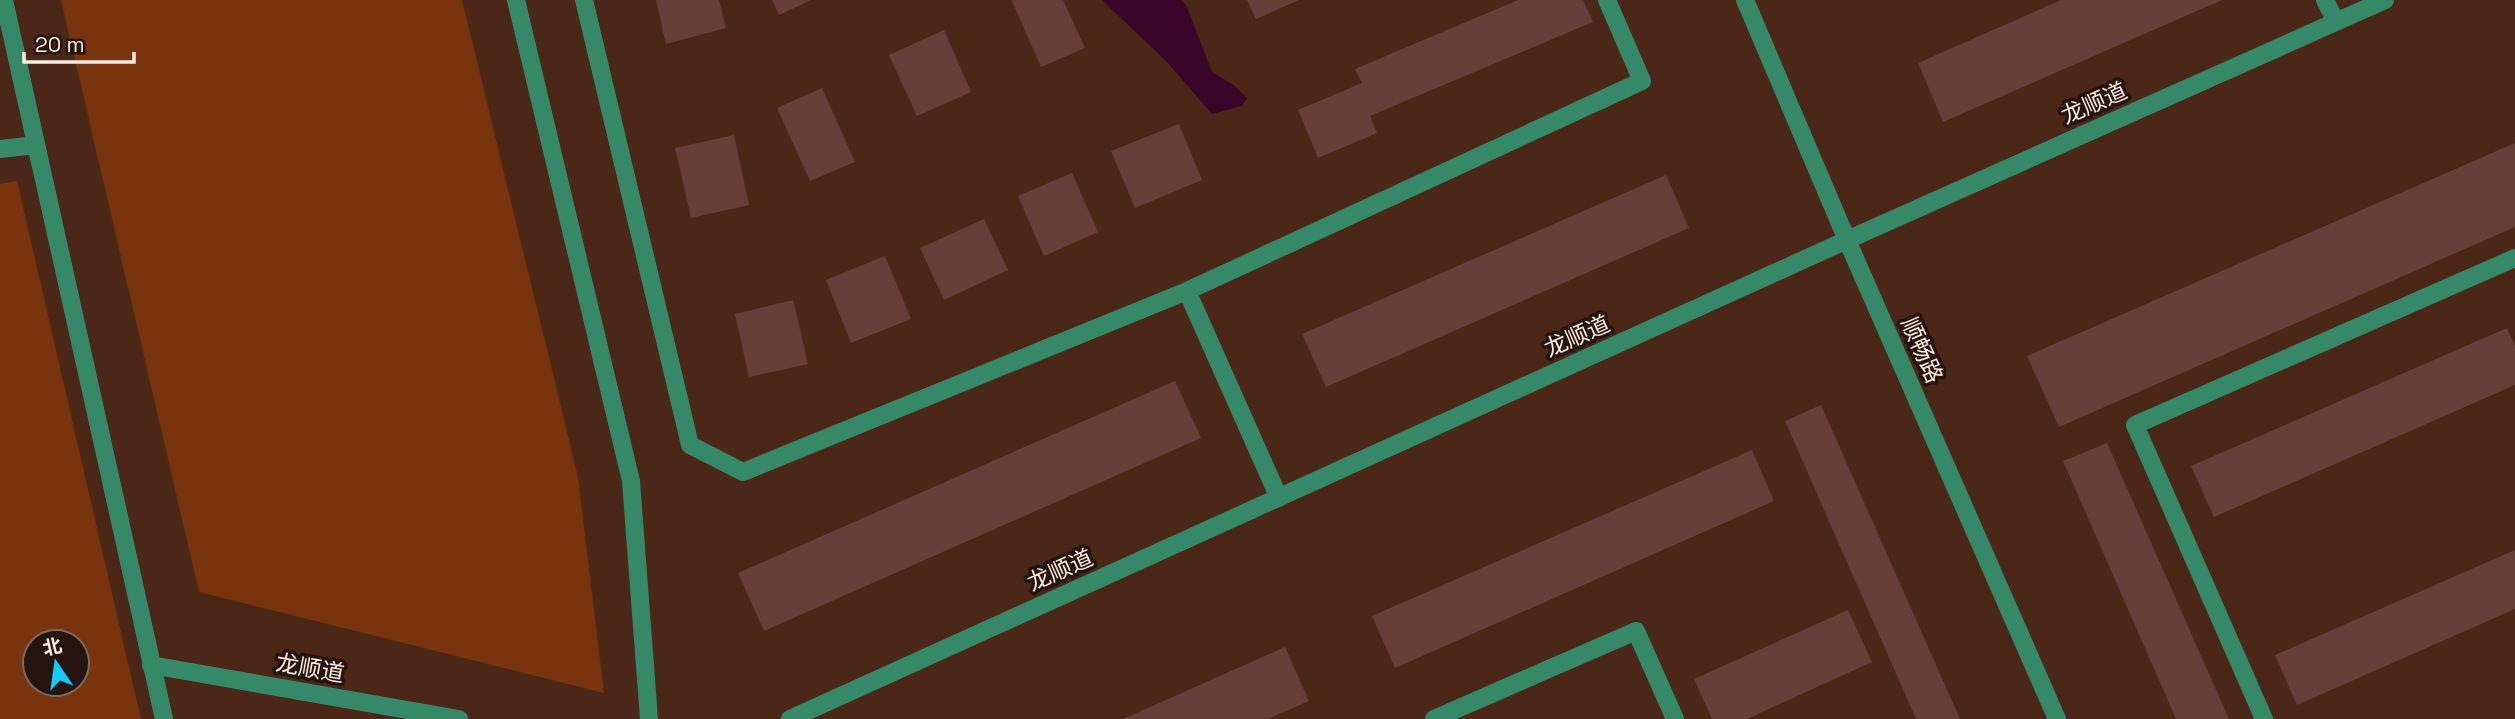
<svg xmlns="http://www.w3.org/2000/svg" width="2515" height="719" font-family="'Space Grotesk','Noto Sans SC',sans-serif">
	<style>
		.green { fill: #79330d; fill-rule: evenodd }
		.water { fill: #3a0529 }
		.building { fill: #683e3b }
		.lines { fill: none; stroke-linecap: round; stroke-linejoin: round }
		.minor { stroke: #368968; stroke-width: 18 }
		.labels { text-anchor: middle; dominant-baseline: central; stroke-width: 7; stroke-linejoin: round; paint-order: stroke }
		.street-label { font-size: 23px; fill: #feebe3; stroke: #25150e }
	</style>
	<rect width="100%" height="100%" fill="#4a2717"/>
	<path class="green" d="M61 0H462L578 477 604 693 199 592Z
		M16 181H17L141 719H0V184ZM35 642H77V684H35Z"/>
	<path class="water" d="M1102 0H1181L1186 5 1212 72 1235 86 1247 98 1242 106 1212 114 1167 62Z"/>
	<path class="building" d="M656 0H719L726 28 666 44Z
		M772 0H811L779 15Z
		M1013 0H1063L1085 48 1041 67 1012 1Z
		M1247 0H1299L1256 19Z
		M1518 0H1583L1593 22 1370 116 1377 133 1318 158 1298 110 1362 83 1355 69Z
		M2061 0H2222L1943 122 1918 63Z
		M944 30 971 92 917 116 889 55Z
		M822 88 855 162 810 181 777 108Z
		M1179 124 1202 180 1135 208 1111 151Z
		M734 135 749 205 691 218 675 148Z
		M2515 143V227L2059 427 2027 356Z
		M1072 173 1098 232 1044 256 1018 196Z
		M1666 175 1689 228 1326 387 1302 334Z
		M984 219 1008 270 944 300 920 248Z
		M885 256 911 319 851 343 826 280Z
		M793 300 808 364 749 377 735 314Z
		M2507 328 2515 346V385L2214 517 2191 466Z
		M1175 381 1201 438 764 631 738 573Z
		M1821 405 1960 719H1916L1785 421Z
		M2107 443 2229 719H2176L2063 461Z
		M1752 450 1774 501 1395 668 1372 616Z
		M2515 550V609L2297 705 2275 655Z
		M1848 610 1872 662 1747 719H1712L1694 679Z
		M1285 647 1309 701 1268 719H1123Z"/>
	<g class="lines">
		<path class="minor" d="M4 0 164 719
			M516 0 631 481 649 719
			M584 0 690 445 743 472 1187 291 1642 81 1607 0
			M1745 0 1847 240 2057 719
			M2325 0 2336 22
			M0 149 36 145
			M1187 291 1279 498
			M151 665 459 719
			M790 719 1847 240 2385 0
			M1434 719 1636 631 1675 719
			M2264 719 2135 425 2515 258"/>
	</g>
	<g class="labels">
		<g class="street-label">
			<text transform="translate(2094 103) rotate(-24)">龙顺道</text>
			<text transform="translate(1577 336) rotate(-24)">龙顺道</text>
			<text transform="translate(1922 350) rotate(66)">顺畅路</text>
			<text transform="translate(1060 570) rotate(-24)">龙顺道</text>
			<text transform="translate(310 668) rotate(10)">龙顺道</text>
		</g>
	</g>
	<g transform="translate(56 663) rotate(347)"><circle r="33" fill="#25150e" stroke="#7c6b63" stroke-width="2"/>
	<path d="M0-5L12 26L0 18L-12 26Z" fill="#16cafb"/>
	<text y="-10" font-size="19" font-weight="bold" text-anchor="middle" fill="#feebe3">北</text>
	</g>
	<path d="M24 52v10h110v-10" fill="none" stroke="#feebe3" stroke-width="3.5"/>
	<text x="35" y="52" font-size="21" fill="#feebe3" stroke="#25150e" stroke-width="5" paint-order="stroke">20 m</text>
</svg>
